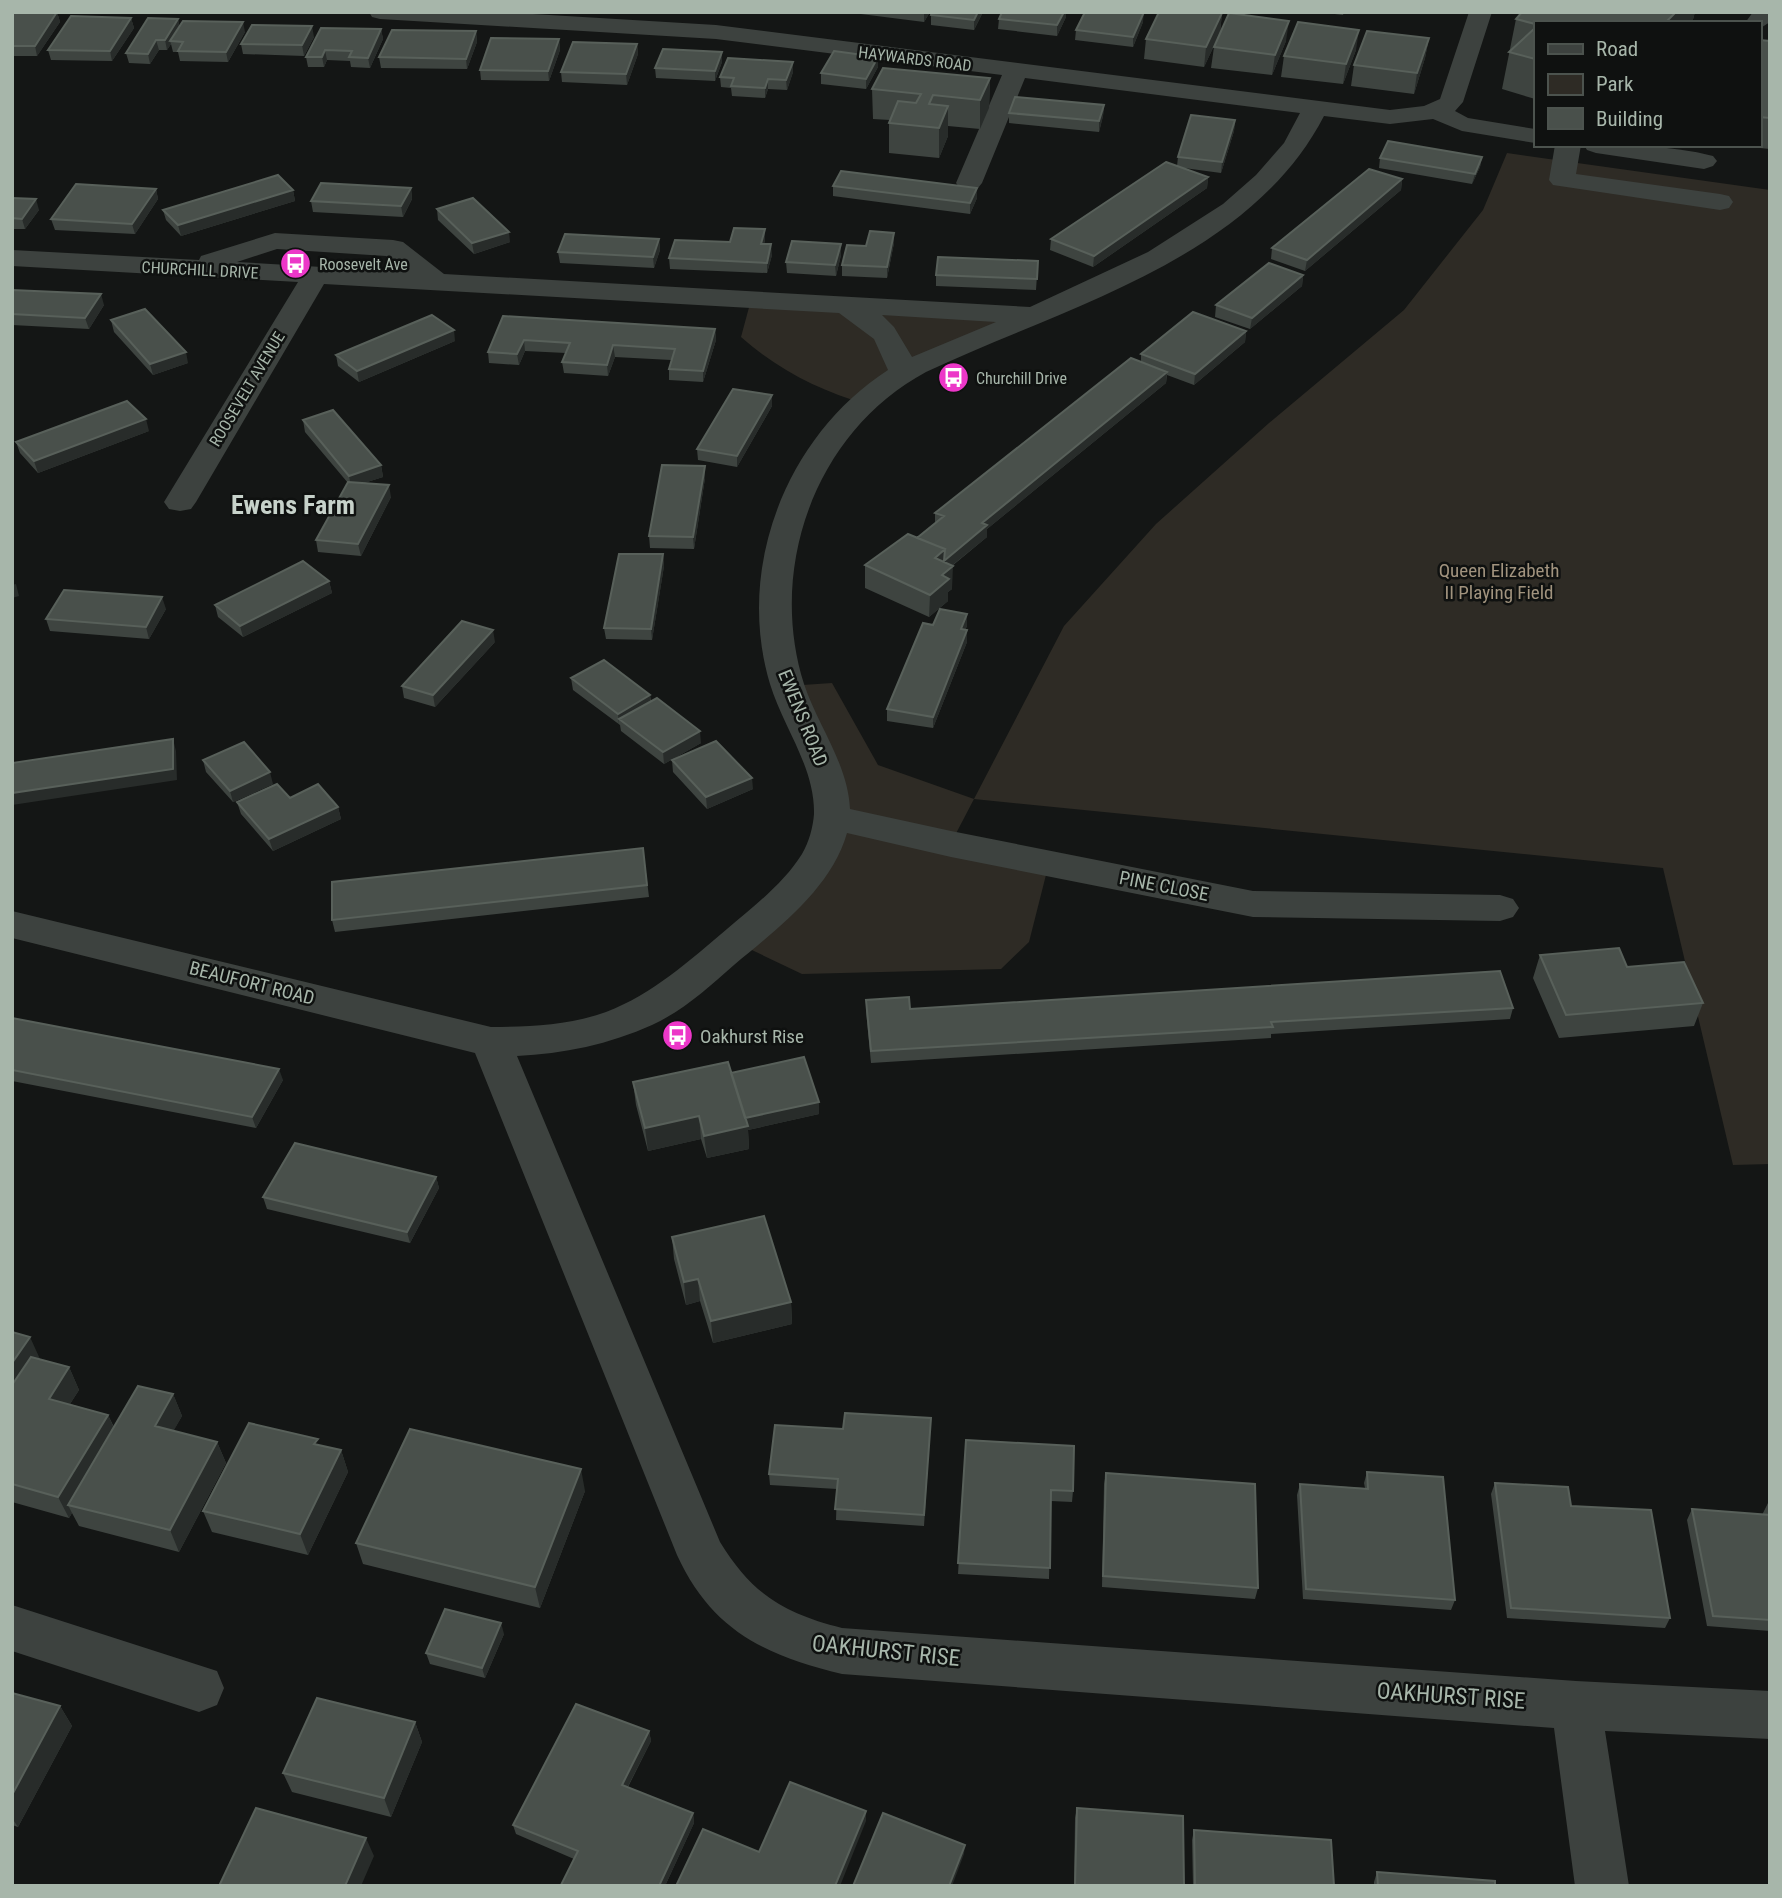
<svg xmlns="http://www.w3.org/2000/svg" width="1782" height="1898" font-family="'Roboto Condensed',sans-serif">
	<style>
		.green { fill: #2e2b25 }
		.lines { fill: none; stroke-linecap: round; stroke-linejoin: round }
		.minor { fill: #3d423f; fill-rule: evenodd }
		.wall { fill: #3e4440 }
		.shaded-wall { fill: #282c2a }
		.building { fill: #49504b; stroke: #58605a; stroke-width: 2 }
		.labels { text-anchor: middle; dominant-baseline: central; stroke-width: 5; stroke-linejoin: round; paint-order: stroke }
		.far-street-label { font-size: 16px; fill: #a7b6aa; stroke: #0f1110 }
		.far-poi-label { font-size: 16px; fill: #a7b6aa; stroke: #0f1110; text-anchor: start }
		.park-label { font-size: 19px; fill: #a1937e; stroke: #0f1110 }
		.street-label { font-size: 19px; fill: #a7b6aa; stroke: #0f1110 }
		.poi-label { font-size: 19px; fill: #a7b6aa; stroke: #0f1110; text-anchor: start }
		.near-street-label { font-size: 23px; fill: #a7b6aa; stroke: #0f1110 }
		.district-label { font-size: 26px; font-weight: bold; fill: #c7d2ca; stroke: #0f1110 }
	</style>
	<rect width="100%" height="100%" fill="#141615"/>
	<path class="green" d="M1507 153 1770 190V1164L1733 1165 1663 868 974 799 951 843 1049 863 1029 942 1001 969 802 974 735 942 828 837 788 686 832 683 878 765 974 799 1064 626 1156 524 1269 423 1404 310 1483 210Z
		M751 300 1035 315 904 373 866 404C820 391 777 369 741 337Z"/>
	<g class="lines">
		<path class="minor" d="M369 12H501L716 25 1390 110 1424 106 1440 99 1469 12H1492L1463 102 1455 111 1468 118 1535 129V143L1462 131 1433 119 1390 124 1324 116C1249 261 1063 307 926 372 816 431 767 567 804 684 818 726 848 764 850 809L951 831 1253 891 1500 895 1513 899 1519 908 1513 917 1500 921 1253 917 951 857 847 833C831 889 777 929 734 965 708 988 684 1010 652 1025 610 1044 563 1054 517 1056L720 1542C752 1594 783 1613 842 1628L1576 1681 1770 1691V1739L1605 1731 1629 1886H1575L1554 1728 842 1674C765 1655 712 1631 677 1555L475 1053 12 938V911L491 1027C529 1027 570 1025 606 1012 653 994 689 961 727 929 753 907 784 883 802 854 809 842 813 827 814 814 815 767 783 727 770 684 735 568 786 436 888 370L874 339 839 313 324 284 196 502 191 509 180 511 169 509 164 502 298 282 12 266V250L199 260 201 256 275 233 393 240 403 242 444 274 1030 307 1148 252 1223 204 1256 175 1284 143 1300 113 1025 78 982 183 978 188 969 191 960 188 956 183 1002 75 716 39 380 19 372 17ZM277 249 386 256 407 272 237 262ZM882 315 996 322 912 357 894 327Z
			M1753 12H1770V22L1759 29V23H1745Z
			M1555 145H1581L1576 174 1720 194 1729 196 1733 202 1729 208 1720 210 1553 185 1549 180Z
			M1584 145C1627 145 1670 145 1713 156L1717 161 1713 166 1704 169 1596 153 1587 150Z
			M12 1605 217 1671 224 1688 217 1705 199 1712 12 1651Z"/>
	</g>
	<path class="wall" d="M12 12H57L60 22 37 56H12Z
		M845 12H930L924 22Z
		M983 12 974 30 931 25V15Z
		M1002 12H1066V17L1057 36 998 29 999 19Z
		M1318 12H1344L1343 15Z
		M1695 12 1692 23H1535V99L1502 89 1516 19Z
		M1222 13 1220 33 1204 67 1144 59 1146 39Z
		M131 18 134 28 112 61 51 60 48 50Z
		M178 19 179 26 245 32 228 62 180 61 178 52H173L171 44 167 50H159L150 64 129 63 126 53Z
		M1143 22 1133 47 1075 40 1076 30Z
		M381 29 383 39 370 68 351 67 350 61 327 60 324 67H308L306 57Z
		M476 31 477 42 467 69 381 68 379 57Z
		M314 37 304 56 243 54 241 44Z
		M1429 38 1425 58 1414 94 1351 86 1354 65Z
		M559 39 560 50 549 81 481 80 480 70Z
		M1759 40 1770 41V149L1750 147V145H1759Z
		M1286 41 1272 75 1211 68 1214 47Z
		M637 44 638 54 627 85 562 82 561 72Z
		M1356 50 1343 84 1281 77 1284 56Z
		M722 52V62L715 81 656 78 655 68Z
		M878 57V67L866 89 821 84V73Z
		M793 72 787 90 768 89 765 98 732 96 731 88 721 87 720 77Z
		M990 78 989 108 980 129 948 126V136L939 158 889 153V123L890 120 873 119 872 89Z
		M1104 105 1103 116 1099 132 1009 123V113Z
		M1235 120 1234 131 1221 173 1184 168 1208 177 1207 188 1093 267 1050 250 1051 239 1177 166 1178 157Z
		M1482 157 1480 167 1472 184 1379 168 1380 158Z
		M1402 179 1401 190 1305 271 1271 259 1272 248Z
		M833 186 977 198 970 214 833 196Z
		M411 188 412 199 403 217 313 212 311 201Z
		M156 189 158 199 135 234 55 230 51 219Z
		M293 190 295 201 181 236 166 220 163 210Z
		M12 198 39 210 25 229H12Z
		M437 209 510 242 474 254 438 220Z
		M894 233V243L887 278 842 276V265L866 246Z
		M659 239 660 250 654 268 560 263 558 252Z
		M765 240 764 244 772 255 767 273 670 269 669 258Z
		M841 255 836 276 787 273 786 262Z
		M1038 261 1036 290 936 286V275Z
		M1303 275 1302 286 1250 329 1215 317 1216 305Z
		M12 290 104 305 89 329 12 325Z
		M503 316 715 329 716 340 703 382 669 380V369L671 360 615 357 608 376 564 373 562 362 566 353 525 351 519 365 489 363 488 352Z
		M111 320 188 363 153 375 114 332Z
		M1246 331 1245 342 1194 385 1167 375 1166 383 987 529V537L952 566V589L948 592V601L929 617 865 588V565L917 538 935 523V513L1141 361V354Z
		M455 341 359 382 338 366 336 355Z
		M772 395V406L737 467 698 460 697 449Z
		M303 420 381 465 383 477 364 483 391 497 361 556 318 552 316 540 348 483 305 432Z
		M149 431 38 473 20 453 16 442Z
		M705 478 694 549 650 548 649 536Z
		M663 554 664 566 652 640 606 639 604 628Z
		M329 581 332 593 243 637 218 617 215 605Z
		M166 609 149 639 50 631 46 619Z
		M933 625 967 626 965 630H967V642L933 728 887 721V709Z
		M495 642 435 707 404 698 402 686Z
		M571 678 650 695 651 701 701 743 664 764 621 731 620 725 573 690Z
		M203 760 273 784 233 802 206 772Z
		M672 760 753 789 707 809 673 772Z
		M290 798 338 807 341 819 273 851 241 814 237 802Z
		M643 848 649 897 335 932 332 920Z
		M1540 955 1627 967 1703 1003 1694 1026 1559 1038 1533 978Z
		M866 1000 910 1009 1513 1008 1510 1019 1271 1034V1038L871 1063 866 1011Z
		M12 1018 283 1080 256 1128 12 1081Z
		M731 1073 819 1114 748 1130 749 1149 707 1158 701 1139 648 1151 636 1105 633 1082Z
		M436 1177 439 1188 410 1243 267 1209 263 1197Z
		M672 1237 791 1302 792 1324 713 1343 700 1301 686 1305 674 1259Z
		M12 1332 40 1359 69 1367 79 1390 70 1404 108 1415 114 1427 173 1394 182 1416 173 1431 217 1442 226 1463 179 1552 79 1526 72 1513 69 1518 12 1502Z
		M931 1418 924 1526 836 1520 837 1489 770 1485 769 1474 843 1429Z
		M966 1440 1073 1491 1072 1502 1051 1501 1049 1579 958 1574Z
		M320 1445 341 1450 348 1472 308 1555 212 1532 203 1511Z
		M1367 1472 1455 1600 1451 1610 1303 1599 1297 1495 1300 1484 1365 1488 1364 1483Z
		M1106 1473 1258 1588 1255 1599 1102 1587 1104 1484Z
		M1495 1483 1571 1506 1670 1618 1665 1628 1507 1618 1491 1494Z
		M585 1491 540 1608 363 1564 356 1543Z
		M1768 1503H1770V1631L1707 1626 1687 1520 1692 1509 1762 1515Z
		M504 1634 485 1678 430 1664 426 1653Z
		M12 1693 60 1706 72 1726 18 1827 12 1825Z
		M415 1722 422 1742 391 1817 292 1792 283 1773Z
		M649 1731 651 1741 628 1787 693 1813 694 1823 665 1886H562L574 1859 516 1834 513 1825Z
		M1077 1808 1184 1886H1074L1075 1818Z
		M1194 1830 1334 1886H1193L1192 1840Z
		M1377 1872 1495 1886H1374V1882Z"/>
	<path class="shaded-wall" d="M57 12 60 22 37 56 35 46Z
		M924 12H930L924 22Z
		M978 12H983L974 30V20Z
		M1064 12H1066V17L1057 36V25Z
		M1144 12 1143 22 1133 47V37Z
		M1676 12H1695L1692 23H1665Z
		M1222 13 1220 33 1204 67 1206 47Z
		M131 18 134 28 112 61 110 51Z
		M178 19 180 29 170 41 171 44 167 50 165 40Z
		M1289 21 1286 41 1272 75 1275 55Z
		M243 22 245 32 228 62 226 52Z
		M312 26 314 37 304 56 302 45Z
		M381 29 383 39 370 68 368 58Z
		M1359 30 1356 50 1343 84 1346 64Z
		M476 31 477 42 467 69 466 59Z
		M1429 38 1425 58 1414 94 1417 73Z
		M559 39 560 50 549 81 548 71Z
		M156 40 159 50 150 64 148 54Z
		M637 44 638 54 627 85 626 74Z
		M325 50 327 60 324 67 322 57Z
		M722 52V62L715 81V71Z
		M878 57V67L866 89V79Z
		M793 62V72L787 90 786 80Z
		M990 78 989 108 980 129V100Z
		M768 79V89L765 98V88Z
		M1104 105 1103 116 1099 132V121Z
		M948 106V136L939 158V128Z
		M1235 120 1234 131 1221 173 1222 162Z
		M1482 157 1480 167 1472 184 1475 174Z
		M1208 177 1207 188 1093 267 1094 256Z
		M1402 179 1401 190 1305 271 1307 260Z
		M411 188 412 199 403 217 401 206Z
		M977 188V198L970 214V203Z
		M156 189 158 199 135 234 132 224Z
		M293 190 295 201 181 236 178 225Z
		M36 199 39 210 25 229 22 219Z
		M765 229V240L761 255V244Z
		M509 232 510 242 474 254 472 243Z
		M894 233V243L887 278V267Z
		M659 239 660 250 654 268 653 257Z
		M771 244 772 255 767 273V263Z
		M841 244V255L836 276 835 265Z
		M1303 275 1302 286 1250 329 1252 318Z
		M101 294 104 305 89 329 85 318Z
		M715 329 716 340 703 382V371Z
		M454 330 455 341 359 382 357 371Z
		M1246 331 1245 342 1194 385 1195 374Z
		M524 340 525 351 519 365 517 354Z
		M613 345 615 357 608 376 607 365Z
		M186 352 188 363 153 375 150 364Z
		M1167 372 1166 383 987 529V537L934 580 935 558 982 523Z
		M772 395V406L737 467V456Z
		M146 419 149 431 38 473 34 461Z
		M381 465 383 477 351 487 349 476Z
		M705 466V478L694 549 693 537Z
		M389 485 391 497 361 556 358 544Z
		M663 554 664 566 652 640 651 629Z
		M953 566 952 589 948 592V601L929 617 930 595 942 575Z
		M329 581 332 593 243 637 240 626Z
		M16 584 19 596 12 598V585Z
		M162 597 166 609 149 639 146 627Z
		M967 614V626L960 641 961 629Z
		M493 630 495 642 435 707 433 695Z
		M967 630V642L933 728V717Z
		M650 695 651 707 619 719V725L618 714Z
		M700 731 701 743 664 764 663 752Z
		M173 739 176 751 177 780 12 805V793Z
		M270 772 273 784 233 802 230 791Z
		M752 778 753 789 707 809 706 797Z
		M338 807 341 819 273 851 269 839Z
		M279 1069 283 1080 256 1128 252 1117Z
		M819 1102V1114L748 1130 749 1149 707 1158 704 1136 743 1119Z
		M699 1116 701 1139 648 1151 645 1128Z
		M436 1177 439 1188 410 1243 407 1232Z
		M698 1279 700 1301 686 1305 684 1282Z
		M791 1302 792 1324 713 1343 711 1321Z
		M30 1337 40 1359 12 1401V1363Z
		M69 1367 79 1390 59 1421 49 1399Z
		M173 1394 182 1416 164 1448 155 1426Z
		M108 1415 118 1437 68 1505 72 1513 69 1518 58 1497Z
		M217 1442 226 1463 179 1552 170 1530Z
		M341 1450 348 1472 308 1555 300 1534Z
		M581 1469 585 1491 540 1608 535 1587Z
		M501 1623 504 1634 485 1678 482 1668Z
		M60 1706 72 1726 18 1827 12 1818V1795Z
		M415 1722 422 1742 391 1817 384 1798Z
		M649 1731 651 1741 624 1794 622 1785Z
		M866 1811V1821L840 1886H835Z
		M693 1813 694 1823 665 1886H659Z
		M366 1838 374 1856 361 1886H345Z
		M965 1845 964 1854 952 1886H949Z"/>
	<path class="building" d="M12 12H57L35 46H12Z
		M932 12H978L974 20 931 15Z
		M1002 12H1064L1057 25 999 19Z
		M1085 12H1144L1133 37 1076 30Z
		M1159 12H1217L1222 13 1206 47 1146 39Z
		M1522 12H1676L1665 23 1535 24 1516 19Z
		M1229 13 1289 21 1275 55 1214 47Z
		M71 16 131 18 110 51 48 50Z
		M148 18 178 19 165 40H156L148 54 126 53Z
		M183 21 243 22 226 52 178 51 183 42 170 41Z
		M1298 22 1359 30 1346 64 1284 56Z
		M252 25 312 26 302 45 241 44Z
		M321 28 381 29 368 58 349 57 352 51 325 50 322 57H306Z
		M1535 28V59L1509 52Z
		M392 30 476 31 466 59 379 57Z
		M1367 31 1429 38 1417 73 1354 65Z
		M491 38 559 39 548 71 480 70Z
		M1759 40 1770 41V118L1759 117Z
		M573 42 637 44 626 74 561 72Z
		M663 49 722 52 715 71 655 68Z
		M834 51 878 57 866 79 821 73Z
		M728 58 793 62 786 80 768 79 765 88 731 86 734 78 720 77Z
		M883 68 990 78 980 100 933 95 929 104 948 106 939 128 889 123 898 101 916 103 921 94 872 89Z
		M1015 97 1104 105 1099 121 1009 113Z
		M1191 115 1235 120 1222 162 1178 157Z
		M1388 141 1482 157 1475 174 1380 158Z
		M1166 162 1208 177 1094 256 1051 239Z
		M1369 169 1402 179 1307 260 1272 248Z
		M841 171 977 188 970 203 833 186Z
		M278 175 293 190 178 225 163 210Z
		M321 183 411 188 401 206 311 201Z
		M76 184 156 189 132 224 51 219Z
		M12 198 36 199 22 219 12 218Z
		M473 198 509 232 472 243 437 209Z
		M734 228 765 229 761 244H771L767 263 669 258 675 240 730 242Z
		M870 231 894 233 887 267 842 265 847 245 866 246Z
		M565 234 659 239 653 257 558 252Z
		M792 241 841 244 835 265 786 262Z
		M938 257 1038 261 1037 279 936 275Z
		M1269 263 1303 275 1252 318 1216 305Z
		M12 290 101 294 85 318 12 314Z
		M145 309 186 352 150 364 111 320Z
		M1193 312 1246 331 1195 374 1141 354Z
		M432 315 454 330 357 371 336 355Z
		M503 316 715 329 703 371 669 369 675 349 613 345 607 365 562 362 570 343 524 340 517 354 488 352Z
		M1131 358 1167 372 982 523 987 525 944 561 945 549 917 538 944 516 935 513Z
		M733 389 772 395 737 456 697 449Z
		M127 401 146 419 34 461 16 442Z
		M333 410 381 465 349 476 303 420Z
		M662 465 705 466 693 537 649 536Z
		M348 482 389 485 358 544 316 540Z
		M908 534 945 549 935 558 953 566 942 575 949 579 930 595 865 565Z
		M619 554H663L651 629 604 628Z
		M303 561 329 581 240 626 215 605Z
		M64 590 162 597 146 627 46 619Z
		M940 609 967 614 961 629 967 630 933 717 887 709 923 623 933 625Z
		M462 621 493 630 433 695 402 686Z
		M604 660 650 695 618 714 571 678Z
		M657 698 700 731 663 752 619 719Z
		M173 739V769L12 793V763Z
		M716 741 752 778 706 797 672 760Z
		M244 742 270 772 230 791 203 760Z
		M277 784 290 798 318 784 338 807 269 839 237 802Z
		M643 848 647 885 332 920V882Z
		M1619 948 1627 967 1684 962 1703 1003 1566 1015 1540 955Z
		M1500 971 1513 1008 1271 1022 1273 1027 871 1051 866 1000 909 997 910 1009Z
		M12 1018 279 1069 252 1117 12 1070Z
		M804 1057 819 1102 745 1118 731 1073Z
		M728 1062 748 1126 704 1136 699 1116 645 1128 633 1082Z
		M295 1143 436 1177 407 1232 263 1197Z
		M764 1216 791 1302 711 1321 698 1279 684 1282 672 1237Z
		M12 1332 30 1337 12 1363Z
		M31 1357 69 1367 49 1399 108 1415 58 1497 12 1484V1385Z
		M138 1386 173 1394 155 1426 217 1442 170 1530 68 1505Z
		M845 1413 931 1418 924 1515 835 1509 838 1479 769 1474 775 1425 843 1429Z
		M249 1423 318 1439 314 1444 341 1450 300 1534 203 1511Z
		M410 1429 581 1469 535 1587 356 1543Z
		M966 1440 1074 1446 1073 1491 1051 1490 1050 1568 958 1563Z
		M1367 1472 1443 1477 1455 1600 1306 1589 1300 1484 1368 1489Z
		M1106 1473 1255 1484 1258 1588 1103 1576Z
		M1495 1483 1568 1487 1571 1506 1651 1510 1670 1618 1511 1608Z
		M1692 1509 1770 1515V1620L1713 1616Z
		M445 1609 501 1623 482 1668 426 1653Z
		M12 1693 60 1706 12 1795Z
		M317 1698 415 1722 384 1798 283 1773Z
		M576 1704 649 1731 622 1785 693 1813 659 1886 561 1885 578 1851 513 1825Z
		M790 1782 866 1811 835 1886H676L703 1829 759 1852Z
		M256 1808 366 1838 345 1886H219Z
		M1077 1808 1183 1816 1184 1886H1075Z
		M883 1813 965 1845 949 1886H853Z
		M1194 1830 1331 1840 1334 1886H1195Z
		M1377 1872 1495 1881V1886H1378Z"/>
	<defs>
		<symbol id="bus-disc" viewBox="-11 -11 22 22"><circle r="9.5" fill="#ec37c8" stroke="#0f1110"/><path d="M-5-6H5V4H4V6H2V4H-2V6H-4V4H-5ZM-3.5-4V0h7V-4ZM-3.5 1.2v1.5H-2V1.2ZM2 1.2v1.5H3.5V1.2Z" fill="#fff"/></symbol>
	</defs>
	<g fill-rule="evenodd">
		<use href="#bus-disc" x="278" y="246" width="35" height="35"/>
		<use href="#bus-disc" x="936" y="360" width="35" height="35"/>
		<use href="#bus-disc" x="660" y="1018" width="35" height="35"/>
	</g>
	<g class="labels">
		<g class="far-street-label">
			<text transform="translate(915 59) rotate(7)">HAYWARDS ROAD</text>
			<text transform="translate(200 270) rotate(3)">CHURCHILL DRIVE</text>
			<text transform="translate(247 389) rotate(-59)">ROOSEVELT AVENUE</text>
		</g>
		<g class="far-poi-label">
			<text x="319" y="264">Roosevelt Ave</text>
			<text x="976" y="378">Churchill Drive</text>
		</g>
		<g class="park-label">
			<text x="1499" y="570">Queen Elizabeth<tspan x="1499" dy="22">II Playing Field</tspan></text>
		</g>
		<g class="street-label">
			<text transform="translate(803 718) rotate(68)">EWENS ROAD</text>
			<text transform="translate(1164 886) rotate(11)">PINE CLOSE</text>
			<text transform="translate(252 983) rotate(14)">BEAUFORT ROAD</text>
		</g>
		<g class="poi-label">
			<text x="700" y="1036">Oakhurst Rise</text>
		</g>
		<g class="near-street-label">
			<text transform="translate(886 1651) rotate(6)">OAKHURST RISE</text>
			<text transform="translate(1451 1696) rotate(4)">OAKHURST RISE</text>
		</g>
		<g class="district-label">
			<text x="293" y="505">Ewens Farm</text>
		</g>
	</g>
	<rect width="1782" height="1898" fill="none" stroke="#a7b6aa" stroke-width="28"/>
	<rect x="1534" y="21" width="228" height="126" fill="#0f1110" stroke="#4c534e" stroke-width="2"/>
	<rect x="1548" y="44" width="35" height="10" fill="#3d423f" stroke="#4c534e" stroke-width="2"/>
	<text x="1596" y="56" font-size="21" fill="#a7b6aa">Road</text>
	<rect x="1548" y="74" width="35" height="21" fill="#2e2b25" stroke="#4c534e" stroke-width="2"/>
	<text x="1596" y="91" font-size="21" fill="#a7b6aa">Park</text>
	<rect x="1548" y="108" width="35" height="21" fill="#49504b" stroke="#4c534e" stroke-width="2"/>
	<text x="1596" y="126" font-size="21" fill="#a7b6aa">Building</text>
</svg>
